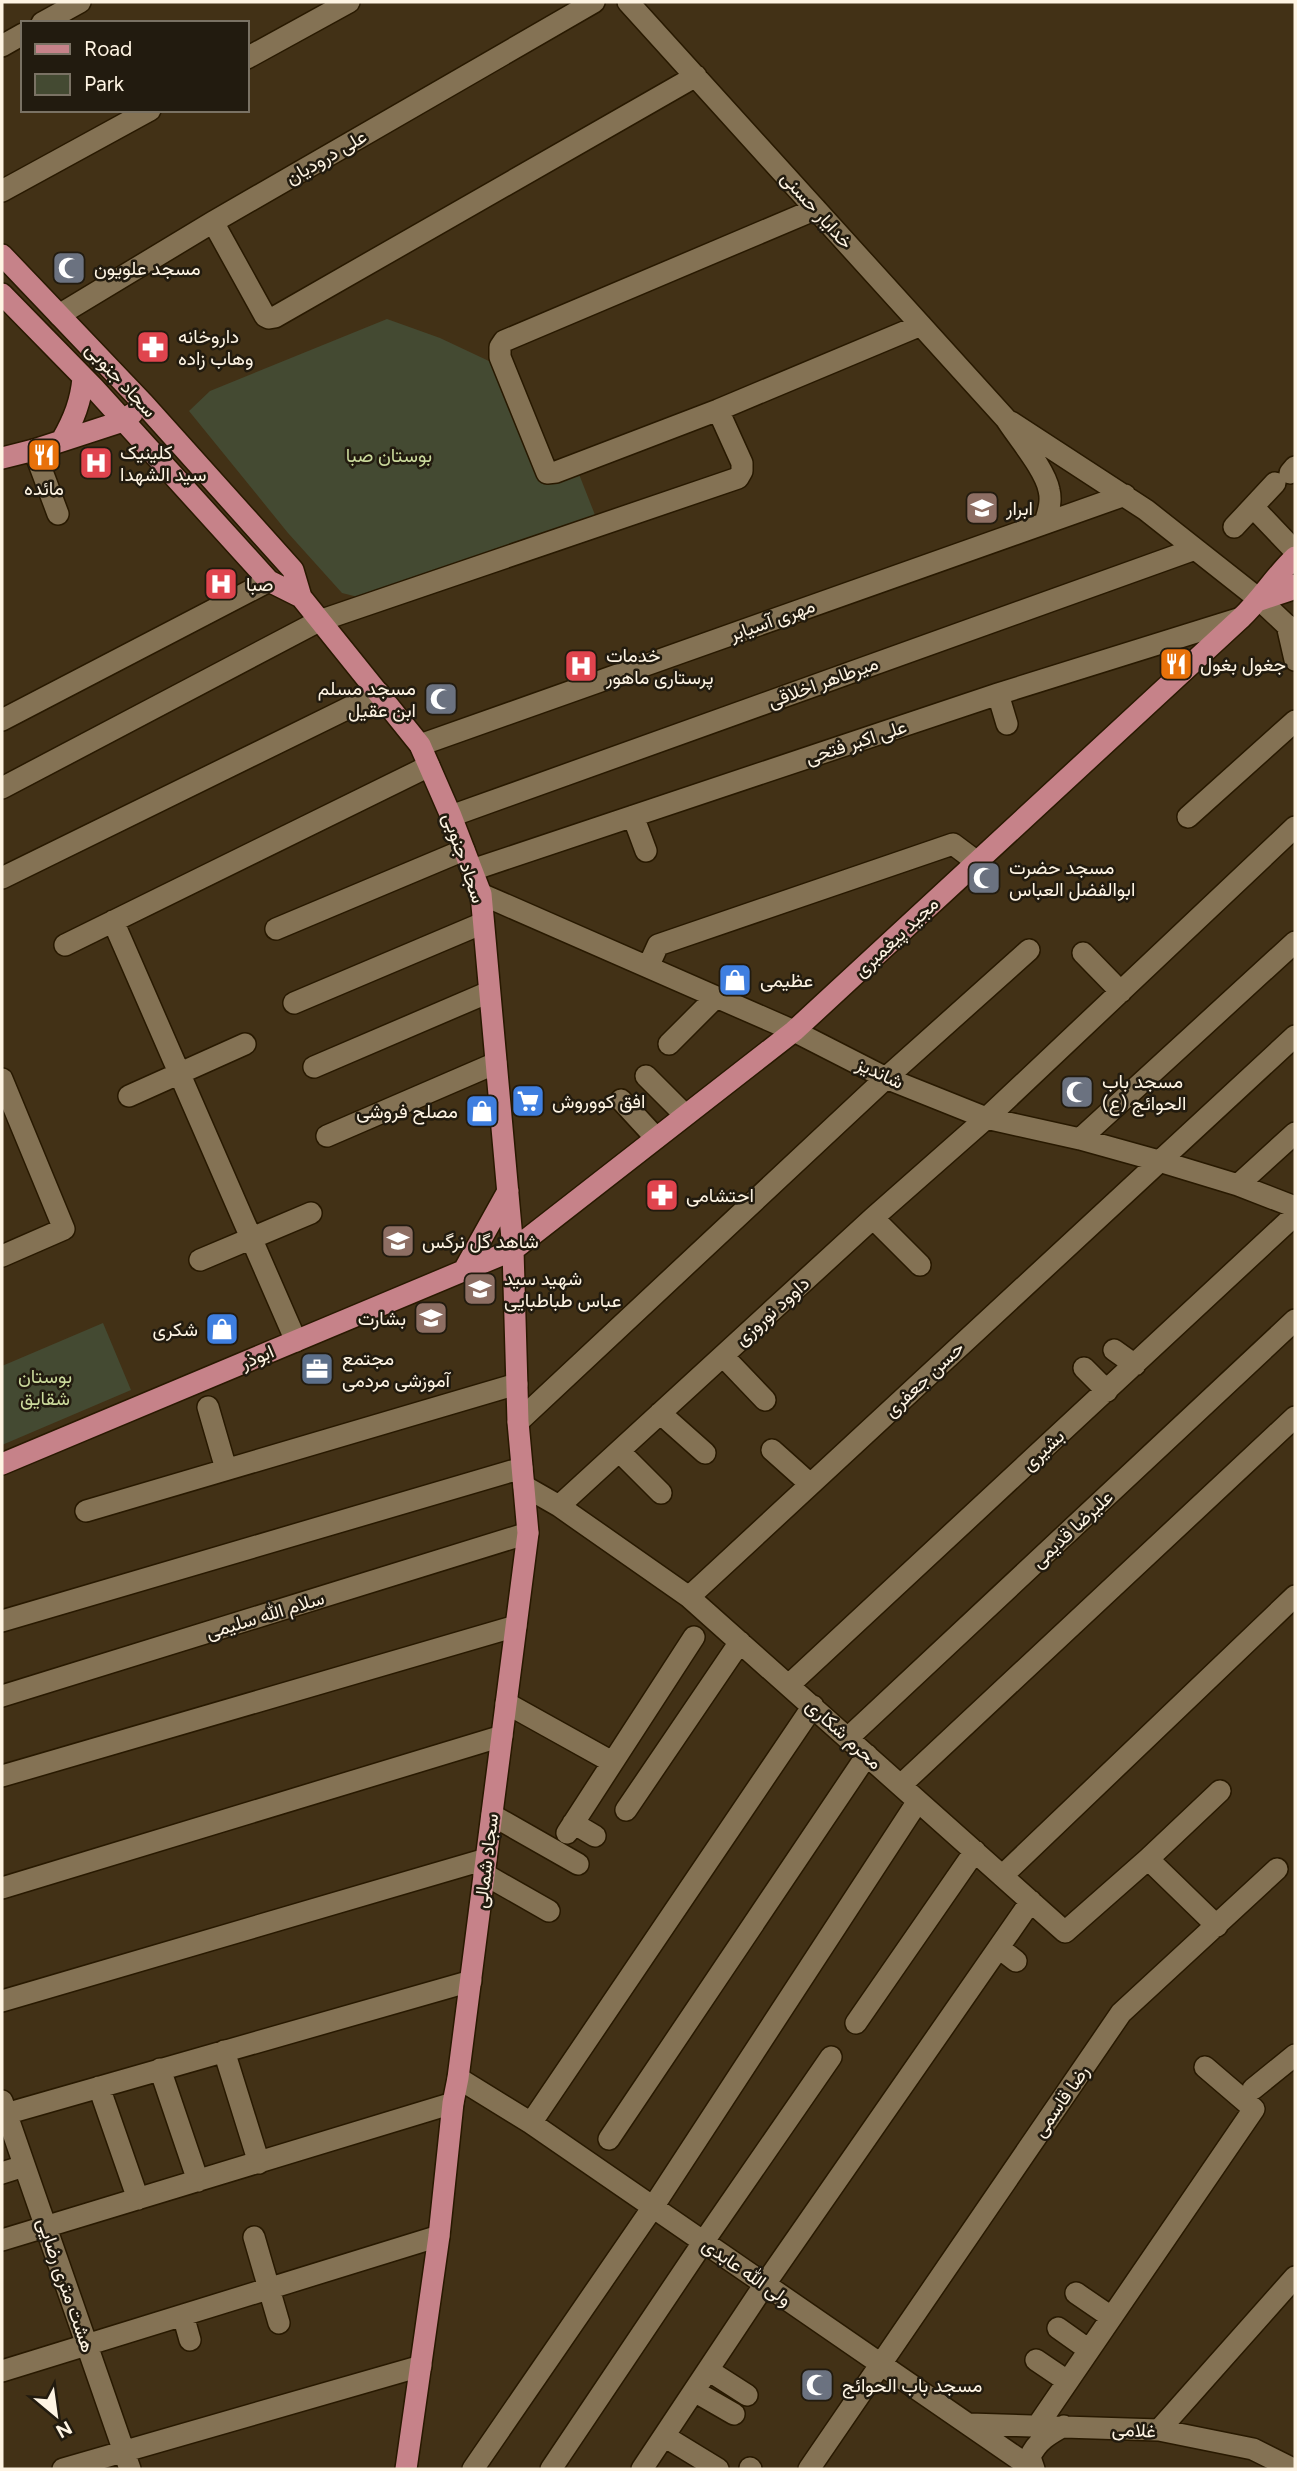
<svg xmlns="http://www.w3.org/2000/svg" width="1297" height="2471" font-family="Figtree,Vazirmatn,sans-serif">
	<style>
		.green { fill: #444a32 }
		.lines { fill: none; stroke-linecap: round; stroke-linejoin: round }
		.minor-casing { stroke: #281900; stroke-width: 24 }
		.major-casing { stroke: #281900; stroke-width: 24 }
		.minor { stroke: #847254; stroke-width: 21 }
		.major { stroke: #c68289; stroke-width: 21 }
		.labels { text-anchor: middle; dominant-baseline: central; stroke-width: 5; stroke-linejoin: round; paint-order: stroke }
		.street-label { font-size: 19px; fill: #fef4e3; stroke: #221b0f }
		.poi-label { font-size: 19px; fill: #fef4e3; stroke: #221b0f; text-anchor: start }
		.park-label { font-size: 19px; fill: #cbda9c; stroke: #221b0f }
	</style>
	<rect width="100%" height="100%" fill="#423116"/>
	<path class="green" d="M387 319 440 338 491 362 540 469 573 459 597 520 362 598 342 593 288 533 189 411 210 391Z
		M103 1323 131 1390 2 1445V1366Z"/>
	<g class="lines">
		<defs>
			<path id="minor" d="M628 2 1006 419C1018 438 1045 469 1049 490 1052 502 1048 512 1045 523
				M42 23 80 2
				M2 46 23 34
				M247 58 349 2
				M2 191 150 110
				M816 209 504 341 500 347V357L547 473 556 472 718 410 921 325
				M213 222 265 316 269 318 275 317 696 76
				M59 315 213 222 594 2
				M1011 422 1146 510 1260 600 1295 633
				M34 450 58 514
				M1290 473 1295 467
				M1254 508 1295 551
				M1234 527 1275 483
				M1287 625 1295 660
				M998 694 1007 724
				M2 720 269 581
				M420 745 1125 495
				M2 788 319 621 738 478 742 471V463L718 410
				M451 816 1195 549
				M633 816 646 851
				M1188 817 1295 721
				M472 870 998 694 1241 618
				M2 878 379 693
				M481 894 794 1031 886 1078 986 1118 1080 1139 1159 1161 1238 1185 1295 1207
				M113 921 296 1341
				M276 929 464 850
				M65 945 429 766
				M1083 953 1121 992
				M648 967 658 945 953 844 977 862
				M294 1003 483 923
				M669 1044 716 997
				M314 1067 489 992
				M646 1076 685 1115
				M2 1079 64 1229 2 1256
				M129 1096 245 1044
				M621 1100 656 1138
				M327 1136 496 1063
				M1080 1139 1295 942
				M1238 1185 1295 1133
				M873 1218 920 1265
				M200 1260 311 1213
				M1114 1350 1135 1365
				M723 1356 765 1400
				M1084 1368 1107 1391
				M208 1407 226 1469
				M660 1413 705 1453
				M518 1422 886 1078 1029 950
				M772 1450 810 1484
				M619 1451 661 1493
				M524 1486 559 1506 689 1597 1065 1932 1148 1859 1217 1926
				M559 1506 873 1218 991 1114 1295 827
				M86 1511 517 1384
				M689 1597 1295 1036
				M2 1621 522 1468
				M789 1685 1295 1215
				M2 1696 528 1533
				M506 1703 612 1762
				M848 1738 1295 1320
				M2 1776 516 1626
				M901 1785 1295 1417
				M626 1810 740 1642
				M492 1815 578 1864
				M573 1823 595 1836
				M567 1833 694 1637
				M1148 1859 1220 1791
				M484 1874 549 1911
				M1002 1876 1295 1596
				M2 1888 502 1736
				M999 1948 1016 1961
				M2 2001 486 1859
				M856 2023 975 1851
				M224 2051 259 2163
				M160 2069 198 2181
				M458 2078 531 2123 1033 2469
				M99 2087 138 2199
				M1253 2089 1295 2055
				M2 2101 130 2469
				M2 2115 471 1981
				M531 2123 813 1706
				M609 2139 867 1755
				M2 2173 24 2166
				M254 2237 279 2323
				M2 2240 453 2103
				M1076 2293 1111 2317
				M183 2315 190 2340
				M1058 2328 1089 2350
				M1036 2360 1067 2381
				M708 2370 747 2395
				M2 2371 439 2236
				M694 2391 734 2414
				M969 2424 1159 2430 1253 2449 1293 2469
				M1038 2425 1254 2109 1205 2067
				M1159 2430 1295 2277
				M664 2436 718 2469
				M750 2468 751 2469
				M63 2469 421 2366
				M473 2469 653 2207 918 1801
				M551 2469 704 2241 831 2057
				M642 2469 765 2284 1031 1901
				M809 2469 1121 2013 1277 1869
				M1034 2469 1030 2457C1037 2441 1049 2434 1064 2426"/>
			<path id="major" d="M2 255 144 404 293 570 301 597 420 745 451 816 481 894 513 1250 518 1422 528 1533 458 2078 453 2103 439 2236 406 2469
				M2 294 94 388 269 581 301 597
				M62 440C74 419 81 401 83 378
				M2 458 34 450 123 421 132 414
				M1260 600 1290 590 1295 585
				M464 1270 508 1191
				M2 1464 513 1250 794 1031 1241 618C1261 599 1275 576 1295 557"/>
		</defs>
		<use href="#minor" class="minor-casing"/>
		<use href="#major" class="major-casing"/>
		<use href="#minor" class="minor"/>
		<use href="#major" class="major"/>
	</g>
	<defs>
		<symbol id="mosque-square" viewBox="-11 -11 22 22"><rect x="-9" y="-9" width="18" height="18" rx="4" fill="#6b7280" stroke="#221b0f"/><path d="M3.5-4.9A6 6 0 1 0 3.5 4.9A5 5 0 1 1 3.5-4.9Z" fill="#fff"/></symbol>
		<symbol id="pharmacy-square" viewBox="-11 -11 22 22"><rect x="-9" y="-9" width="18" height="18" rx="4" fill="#e0444e" stroke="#221b0f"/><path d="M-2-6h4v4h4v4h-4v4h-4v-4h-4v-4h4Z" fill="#fff"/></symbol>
		<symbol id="restaurant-square" viewBox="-11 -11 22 22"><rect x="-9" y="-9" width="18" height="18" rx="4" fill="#e8710a" stroke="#221b0f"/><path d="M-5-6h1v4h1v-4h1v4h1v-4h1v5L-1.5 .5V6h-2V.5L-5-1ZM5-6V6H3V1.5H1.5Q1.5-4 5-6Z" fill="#fff"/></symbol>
		<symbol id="hospital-square" viewBox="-11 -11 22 22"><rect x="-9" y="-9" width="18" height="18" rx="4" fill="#e0444e" stroke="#221b0f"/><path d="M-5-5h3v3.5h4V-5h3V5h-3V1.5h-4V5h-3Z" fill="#fff"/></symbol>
		<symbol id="school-square" viewBox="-11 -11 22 22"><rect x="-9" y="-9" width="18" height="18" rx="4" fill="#8d6e63" stroke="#221b0f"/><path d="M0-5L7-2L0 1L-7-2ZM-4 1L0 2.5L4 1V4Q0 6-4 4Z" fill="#fff"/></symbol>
		<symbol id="shop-square" viewBox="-11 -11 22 22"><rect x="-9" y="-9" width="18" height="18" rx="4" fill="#3f7fe0" stroke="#221b0f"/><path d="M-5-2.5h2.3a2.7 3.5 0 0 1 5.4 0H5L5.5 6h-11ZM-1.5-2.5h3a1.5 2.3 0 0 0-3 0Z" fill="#fff"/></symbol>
		<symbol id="supermarket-square" viewBox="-11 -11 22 22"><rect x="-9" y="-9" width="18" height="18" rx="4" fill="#3f7fe0" stroke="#221b0f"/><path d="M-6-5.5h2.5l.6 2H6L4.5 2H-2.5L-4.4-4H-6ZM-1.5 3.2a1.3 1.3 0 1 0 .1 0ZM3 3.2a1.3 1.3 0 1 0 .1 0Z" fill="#fff"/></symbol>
		<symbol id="office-square" viewBox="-11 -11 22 22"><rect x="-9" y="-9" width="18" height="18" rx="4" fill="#5c6f8a" stroke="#221b0f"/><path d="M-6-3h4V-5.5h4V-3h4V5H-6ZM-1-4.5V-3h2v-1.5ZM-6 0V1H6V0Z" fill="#fff"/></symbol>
	</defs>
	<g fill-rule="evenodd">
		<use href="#mosque-square" x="50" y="249" width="38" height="38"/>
		<use href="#pharmacy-square" x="134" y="328" width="38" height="38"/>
		<use href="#restaurant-square" x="25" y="436" width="38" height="38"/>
		<use href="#hospital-square" x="77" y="444" width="38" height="38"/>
		<use href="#school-square" x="963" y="489" width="38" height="38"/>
		<use href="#hospital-square" x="202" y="565" width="38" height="38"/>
		<use href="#restaurant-square" x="1157" y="645" width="38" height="38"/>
		<use href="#hospital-square" x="562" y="647" width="38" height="38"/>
		<use href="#mosque-square" x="422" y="680" width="38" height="38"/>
		<use href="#mosque-square" x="965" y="859" width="38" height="38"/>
		<use href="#shop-square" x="716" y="961" width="38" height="38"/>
		<use href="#mosque-square" x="1058" y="1073" width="38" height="38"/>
		<use href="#supermarket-square" x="509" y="1082" width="38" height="38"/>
		<use href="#shop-square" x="463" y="1092" width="38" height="38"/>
		<use href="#pharmacy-square" x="643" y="1176" width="38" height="38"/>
		<use href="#school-square" x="379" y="1222" width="38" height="38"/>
		<use href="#school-square" x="461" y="1270" width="38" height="38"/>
		<use href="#school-square" x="412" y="1299" width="38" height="38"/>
		<use href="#shop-square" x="203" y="1310" width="38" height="38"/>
		<use href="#office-square" x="298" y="1350" width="38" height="38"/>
		<use href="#mosque-square" x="798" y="2366" width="38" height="38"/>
	</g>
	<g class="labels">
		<g class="street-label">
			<text transform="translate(326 157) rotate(-30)">علی درودیان</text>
			<text transform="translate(817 210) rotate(48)">خدایار حسنی</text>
			<text transform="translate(121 380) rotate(47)">سجاد جنوبی</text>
			<text transform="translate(772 620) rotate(-20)">مهری آسیابر</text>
			<text transform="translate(823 682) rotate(-20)">میرطاهر اخلاقی</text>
			<text transform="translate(856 742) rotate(-18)">علی اکبر فتحی</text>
			<text transform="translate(464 858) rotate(71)">سجاد جنوبی</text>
			<text transform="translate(896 937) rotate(-43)">مجید پیغمبری</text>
			<text transform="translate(880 1073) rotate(25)">شاندیز</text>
			<text transform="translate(772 1311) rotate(-42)">داوود نوروزی</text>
			<text transform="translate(257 1357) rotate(-23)">ابوذر</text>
			<text transform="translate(924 1379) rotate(-43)">حسن جعفری</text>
			<text transform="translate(1043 1450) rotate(-43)">بشیری</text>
			<text transform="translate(1072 1529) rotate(-43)">علیرضا قدیمی</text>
			<text transform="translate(265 1615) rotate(-17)">سلام الله سلیمی</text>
			<text transform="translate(844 1734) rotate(42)">محرم شکاری</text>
			<text transform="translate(486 1861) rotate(-83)">سجاد شمالی</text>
			<text transform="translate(1061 2101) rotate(-55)">رضا قاسمی</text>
			<text transform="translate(747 2272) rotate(35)">ولی الله عابدی</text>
			<text transform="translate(66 2285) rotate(71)">هشت متری رضایی</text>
			<text transform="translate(1134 2430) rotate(3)">غلامی</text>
		</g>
		<g class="poi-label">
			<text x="94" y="268">مسجد علویون</text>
			<text x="178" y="336">داروخانه<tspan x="178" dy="22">وهاب زاده</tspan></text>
			<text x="120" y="452">کلینیک<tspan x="120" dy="22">سید الشهدا</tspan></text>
			<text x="44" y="488" text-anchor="middle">مائده</text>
			<text x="1006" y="508">ابرار</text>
			<text x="246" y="584">صبا</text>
			<text x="606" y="655">خدمات<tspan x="606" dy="22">پرستاری ماهور</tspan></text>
			<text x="1200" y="664">جغول بغول</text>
			<text x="416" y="688" text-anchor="end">مسجد مسلم<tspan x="416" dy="22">ابن عقیل</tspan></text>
			<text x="1009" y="867">مسجد حضرت<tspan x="1009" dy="22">ابوالفضل العباس</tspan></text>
			<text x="760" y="980">عظیمی</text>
			<text x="1102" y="1081">مسجد باب<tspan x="1102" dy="22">الحوائج (ع)</tspan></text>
			<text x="552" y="1101">افق کووروش</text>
			<text x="458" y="1111" text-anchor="end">مصلح فروشی</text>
			<text x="686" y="1195">احتشامی</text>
			<text x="422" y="1241">شاهد گل نرگس</text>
			<text x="504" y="1278">شهید سید<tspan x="504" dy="22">عباس طباطبایی</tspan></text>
			<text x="406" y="1318" text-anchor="end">بشارت</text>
			<text x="198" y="1329" text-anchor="end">شکری</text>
			<text x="342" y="1358">مجتمع<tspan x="342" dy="22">آموزشی مردمی</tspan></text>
			<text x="842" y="2385">مسجد باب الحوائج</text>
		</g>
		<g class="park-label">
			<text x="389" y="455">بوستان صبا</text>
			<text x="45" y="1376">بوستان<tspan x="45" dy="22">شقایق</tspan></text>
		</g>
	</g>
	<rect width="1297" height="2471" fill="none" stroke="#fef4e3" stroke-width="7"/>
	<rect x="21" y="21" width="228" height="91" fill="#221b0f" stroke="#7a7264" stroke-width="2"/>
	<rect x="35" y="44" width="35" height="10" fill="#c68289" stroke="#7a7264" stroke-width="2"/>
	<text x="84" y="56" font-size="21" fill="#fef4e3">Road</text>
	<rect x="35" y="74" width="35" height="21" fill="#444a32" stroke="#7a7264" stroke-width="2"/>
	<text x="84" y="91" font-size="21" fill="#fef4e3">Park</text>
	<g transform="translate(56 2415) rotate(151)" stroke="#221b0f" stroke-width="5" paint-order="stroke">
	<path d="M0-5L12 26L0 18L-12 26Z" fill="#fef4e3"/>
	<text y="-10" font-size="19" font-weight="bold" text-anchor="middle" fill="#fef4e3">N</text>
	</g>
</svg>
